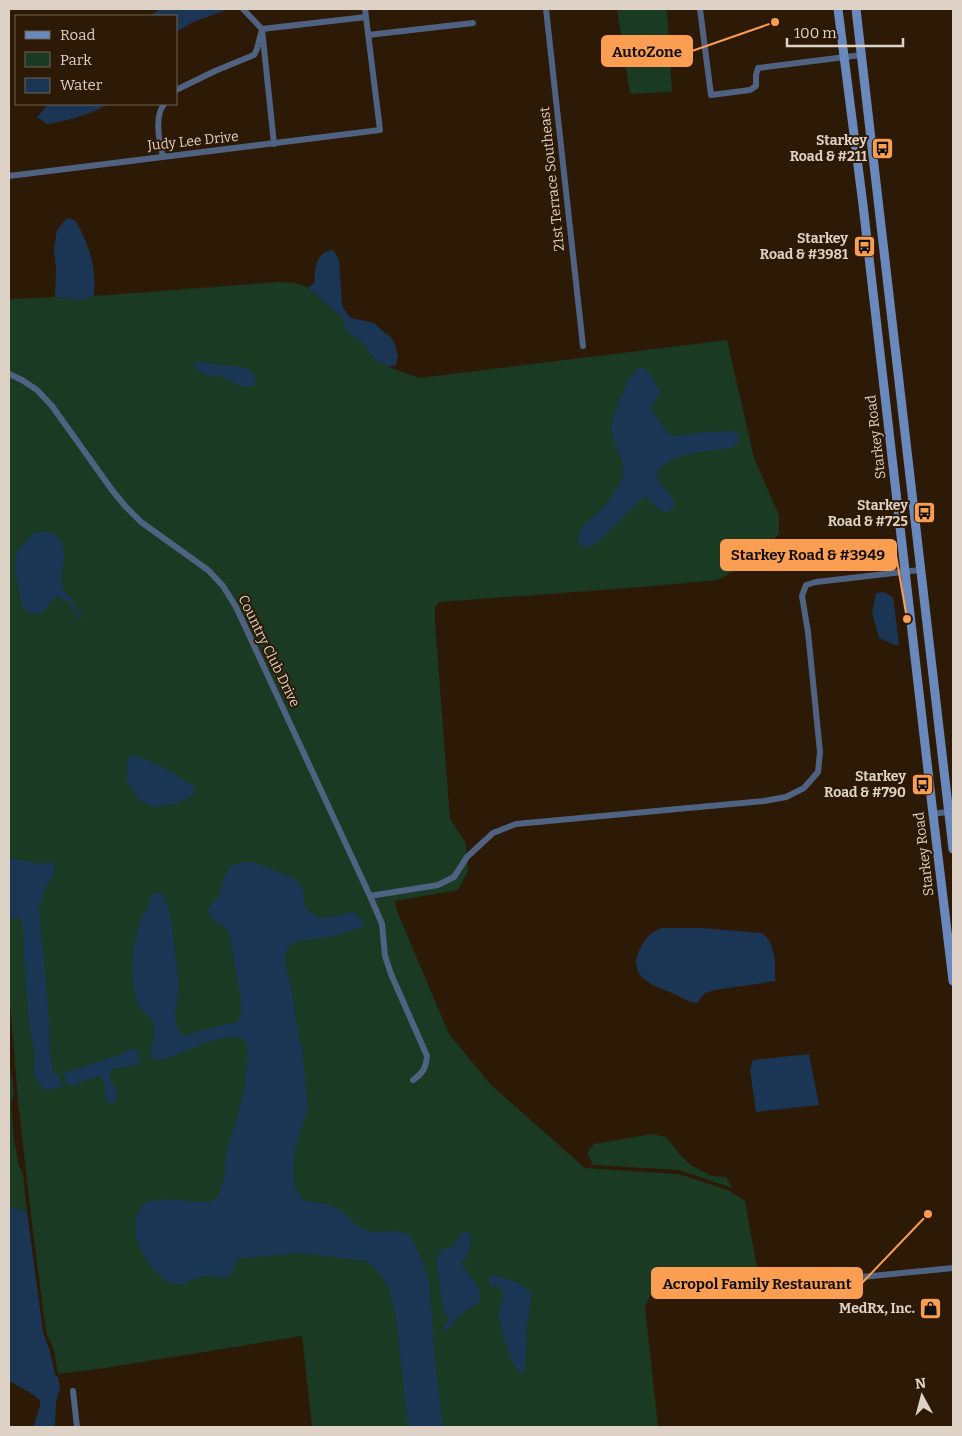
<svg xmlns="http://www.w3.org/2000/svg" width="962" height="1436" font-family="Bitter,serif">
	<style>
		.green { fill: #1a3a23 }
		.water { fill: #1b3655 }
		.lines { fill: none; stroke-linecap: round; stroke-linejoin: round }
		.minor { stroke: #4f6281; stroke-width: 6 }
		.secondary { stroke: #6988bb; stroke-width: 9 }
		.labels { text-anchor: middle; dominant-baseline: central; stroke-width: 4; stroke-linejoin: round; paint-order: stroke }
		.poi-label { font-size: 14px; font-weight: bold; fill: #ded1c5; stroke: #2c1906; text-anchor: end }
		.street-label { font-size: 14px; fill: #ded1c5; stroke: #2c1906 }
		.leader { fill: none; stroke: #fb9e51; stroke-width: 2 }
		.callout-dot { fill: #fb9e51; stroke: #2c1906; stroke-width: 2 }
		.callout { fill: #fb9e51; stroke: #fb9e51; stroke-width: 2 }
		.callout-label { font-size: 15px; text-anchor: middle; font-weight: bold; fill: #111 }
	</style>
	<rect width="100%" height="100%" fill="#2c1906"/>
	<path class="green" d="M617 9H667L672 92 630 94Z
		M278 282 295 283 307 287 333 310 343 317 353 336 364 344 374 359 389 367 419 378 727 340 754 458 779 515V534L752 561 718 580 629 588 439 602 435 608V622L450 819 466 843 468 871 458 890 395 901 397 911 449 1034 492 1086 585 1168 679 1174 728 1190 745 1201 759 1279 650 1296 645 1306 658 1427H312L302 1336 105 1368 58 1374 54 1350 46 1332 31 1216 18 1101 9 991V299L55 297 83 300 94 296Z
		M9 1068 11 1070 14 1094 11 1104 14 1139 19 1166 23 1173 27 1211 9 1207Z
		M652 1134 666 1137 682 1157 692 1166 712 1176 726 1177 732 1188 679 1170 593 1165 587 1153 594 1144Z"/>
	<path class="water" d="M160 9H225L224 11 193 22 176 32V16H149Z
		M49 104H108C87 116 70 120 47 124L37 117Z
		M67 218 75 220C90 246 96 266 94 296L83 300 55 297 56 268 54 249 57 230Z
		M333 250 339 260 342 305 347 314 351 318 374 323 386 334 390 336 394 342 398 355 396 365 389 367 374 359 364 344 353 336 345 328 343 317 333 310 307 287 311 286 315 281C314 267 317 252 333 250Z
		M193 362C202 362 211 364 220 365 233 366 260 365 255 385 242 392 231 378 218 376 213 375 208 377 203 373 198 370 194 367 193 362Z
		M639 367C650 369 655 382 660 391L658 396 651 407 653 412 668 434 674 436 707 432 735 431 738 434 739 441C737 444 735 446 731 448 726 449 720 449 715 450 700 452 679 454 667 463 663 466 657 469 657 475 656 486 684 501 671 510 662 517 652 501 645 496L642 498 598 542 592 546H583L579 544 578 535 585 524 605 506 621 482 623 473 622 459 614 441 611 429 615 412 628 380Z
		M44 531 55 534 63 543 64 560 61 578 64 592 70 597 83 619H80L71 604 58 596 51 602 42 613 31 614 22 607 15 568 17 551 32 534Z
		M883 592 893 597 899 645H895L879 638 872 613 876 593Z
		M132 755C155 761 175 774 194 787L193 795 176 804 153 807 138 799 127 781V760Z
		M9 858 37 863H53L54 874 45 888 39 906 49 1020 50 1054 53 1073 58 1074 63 1086 55 1089H43L34 1075 35 1055 29 1023 25 970 23 929 20 918 9 919Z
		M244 862H254L295 879 303 889 305 905 308 911 320 918 331 917 354 912 361 918 364 924V926L331 937 304 940 293 943 288 948 285 955 286 968 291 986 299 1040 302 1045 308 1108 295 1148 293 1169 294 1185 299 1195 305 1201 325 1204 340 1209 358 1227 372 1232 397 1231 409 1235 415 1244 424 1265 429 1281 436 1371 443 1427H408L396 1316 388 1286 377 1270 367 1261 299 1253 238 1259 233 1268 230 1277C220 1279 210 1275 200 1277 188 1279 184 1288 171 1283 157 1278 140 1252 136 1238 134 1226 136 1206 149 1201 164 1196 194 1203 211 1202L218 1197 224 1180 226 1153 237 1118 245 1086 248 1047 243 1038C220 1033 196 1048 175 1055 167 1058 160 1061 152 1059 147 1048 159 1036 153 1022 150 1015 141 1012 138 1004 128 977 132 944 142 917 144 914 146 911 148 907 150 902 150 898 153 893H160L165 898 171 920 178 975V995L175 1014 178 1029 181 1035H185L227 1024 237 1023 241 1017 240 993 229 932 224 926 218 923 210 916 209 912V908L218 897 225 876 231 865Z
		M662 928H702L762 933C771 939 775 954 775 964 775 970 774 975 776 981L715 990 705 993 697 1003C688 1002 681 997 672 993 648 984 625 975 642 945 648 936 651 932 662 928Z
		M136 1049 139 1053H137L141 1061 139 1064 112 1069 110 1073C109 1082 116 1087 118 1095L114 1104 110 1105C101 1096 109 1083 100 1076 88 1078 79 1084 68 1086L63 1073 123 1054 128 1050Z
		M809 1054 819 1105 756 1112 750 1069 753 1060Z
		M9 1207 27 1211 43 1332 50 1351 55 1375 58 1377 60 1389 56 1401 55 1427H33L40 1407V1400L32 1394 9 1381Z
		M463 1232H468C475 1243 468 1253 462 1263 467 1277 483 1284 480 1301L459 1316 449 1329 443 1331 449 1316 445 1314 442 1301 436 1260 441 1250 452 1247Z
		M492 1275C507 1279 520 1281 531 1293L530 1307 527 1325 525 1371 522 1373 515 1367 506 1345 498 1314 504 1297 503 1291 499 1287 489 1286V1278Z"/>
	<g class="lines">
		<path class="minor" d="M243 9 262 29 274 144
			M546 9 583 346
			M700 9 711 95 750 90 756 86V75L758 68 861 55
			M368 35 473 23
			M176 90 215 71 254 55 257 49 262 29 366 17
			M163 156C159 141 154 117 164 104
			M9 176 380 130 365 9
			M9 374 22 380 37 390 52 406 112 490 126 507 141 522 208 570 223 586 236 607 370 896 438 885 454 877 467 857 493 833 516 824 764 801 786 797 804 788 818 772 820 752 808 632 802 596 806 585 816 582 920 570
			M933 814 953 811
			M370 896 382 924 385 956 391 974 427 1056C426 1068 423 1073 413 1080
			M753 1290 811 1282 953 1268
			M73 1391 77 1427"/>
		<path class="secondary" d="M838 9 863 205 933 814 953 981
			M856 9 953 849"/>
	</g>
	<defs>
		<symbol id="bus-square" viewBox="-11 -11 22 22"><rect x="-9" y="-9" width="18" height="18" rx="4" fill="#fb9e51" stroke="#2c1906"/><path d="M-5-6H5V4H4V6H2V4H-2V6H-4V4H-5ZM-3.5-4V0h7V-4ZM-3.5 1.2v1.5H-2V1.2ZM2 1.2v1.5H3.5V1.2Z" fill="#111"/></symbol>
		<symbol id="shop-square" viewBox="-11 -11 22 22"><rect x="-9" y="-9" width="18" height="18" rx="4" fill="#fb9e51" stroke="#2c1906"/><path d="M-5-2.5h2.3a2.7 3.5 0 0 1 5.4 0H5L5.5 6h-11ZM-1.5-2.5h3a1.5 2.3 0 0 0-3 0Z" fill="#111"/></symbol>
	</defs>
	<g fill-rule="evenodd">
		<use href="#bus-square" x="870" y="136" width="25" height="25"/>
		<use href="#bus-square" x="852" y="234" width="25" height="25"/>
		<use href="#bus-square" x="912" y="500" width="25" height="25"/>
		<use href="#bus-square" x="910" y="772" width="25" height="25"/>
		<use href="#shop-square" x="918" y="1296" width="25" height="25"/>
	</g>
	<g class="labels">
		<g class="poi-label">
			<text x="867" y="140">Starkey<tspan x="867" dy="16">Road &amp; #211</tspan></text>
			<text x="848" y="238">Starkey<tspan x="848" dy="16">Road &amp; #3981</tspan></text>
			<text x="908" y="505">Starkey<tspan x="908" dy="16">Road &amp; #725</tspan></text>
			<text x="906" y="776">Starkey<tspan x="906" dy="16">Road &amp; #790</tspan></text>
			<text x="915" y="1308">MedRx, Inc.</text>
		</g>
		<g class="street-label">
			<text transform="translate(193 141) rotate(-6)">Judy Lee Drive</text>
			<text transform="translate(552 179) rotate(-96)">21st Terrace Southeast</text>
			<text transform="translate(876 437) rotate(-97)">Starkey Road</text>
			<text transform="translate(269 651) rotate(64)">Country Club Drive</text>
			<text transform="translate(924 854) rotate(-97)">Starkey Road</text>
		</g>
	</g>
	<path class="leader" d="M775 22L692 51M907 619L896 555M928 1214L862 1283"/>
	<g class="callout-dot">
		<circle cx="775" cy="22" r="5"/>
		<circle cx="907" cy="619" r="5"/>
		<circle cx="928" cy="1214" r="5"/>
	</g>
	<g class="callout">
		<rect x="602" y="36" width="90" height="30" rx="5"/>
		<rect x="721" y="540" width="175" height="30" rx="5"/>
		<rect x="652" y="1268" width="210" height="30" rx="5"/>
	</g>
	<g class="callout-label">
		<text x="647" y="57">AutoZone</text>
		<text x="808" y="560">Starkey Road &amp; #3949</text>
		<text x="757" y="1289">Acropol Family Restaurant</text>
	</g>
	<rect width="962" height="1436" fill="none" stroke="#ded1c5" stroke-width="20"/>
	<rect x="15" y="15" width="162" height="90" fill="#2c1906" stroke="#736352"/>
	<rect x="25" y="31" width="25" height="8" fill="#6988bb" stroke="#736352"/>
	<text x="60" y="40" font-size="15" fill="#ded1c5">Road</text>
	<rect x="25" y="52" width="25" height="15" fill="#1a3a23" stroke="#736352"/>
	<text x="60" y="65" font-size="15" fill="#ded1c5">Park</text>
	<rect x="25" y="78" width="25" height="15" fill="#1b3655" stroke="#736352"/>
	<text x="60" y="90" font-size="15" fill="#ded1c5">Water</text>
	<g transform="translate(922 1396) rotate(353)" stroke="#2c1906" stroke-width="4" paint-order="stroke">
	<path d="M0-4L9 19L0 12L-9 19Z" fill="#ded1c5"/>
	<text y="-8" font-size="14" font-weight="bold" text-anchor="middle" fill="#ded1c5">N</text>
	</g>
	<path d="M787 38v8h116v-8" fill="none" stroke="#ded1c5" stroke-width="2.5"/>
	<text x="794" y="38" font-size="15" fill="#ded1c5" stroke="#2c1906" stroke-width="4" paint-order="stroke">100 m</text>
</svg>
